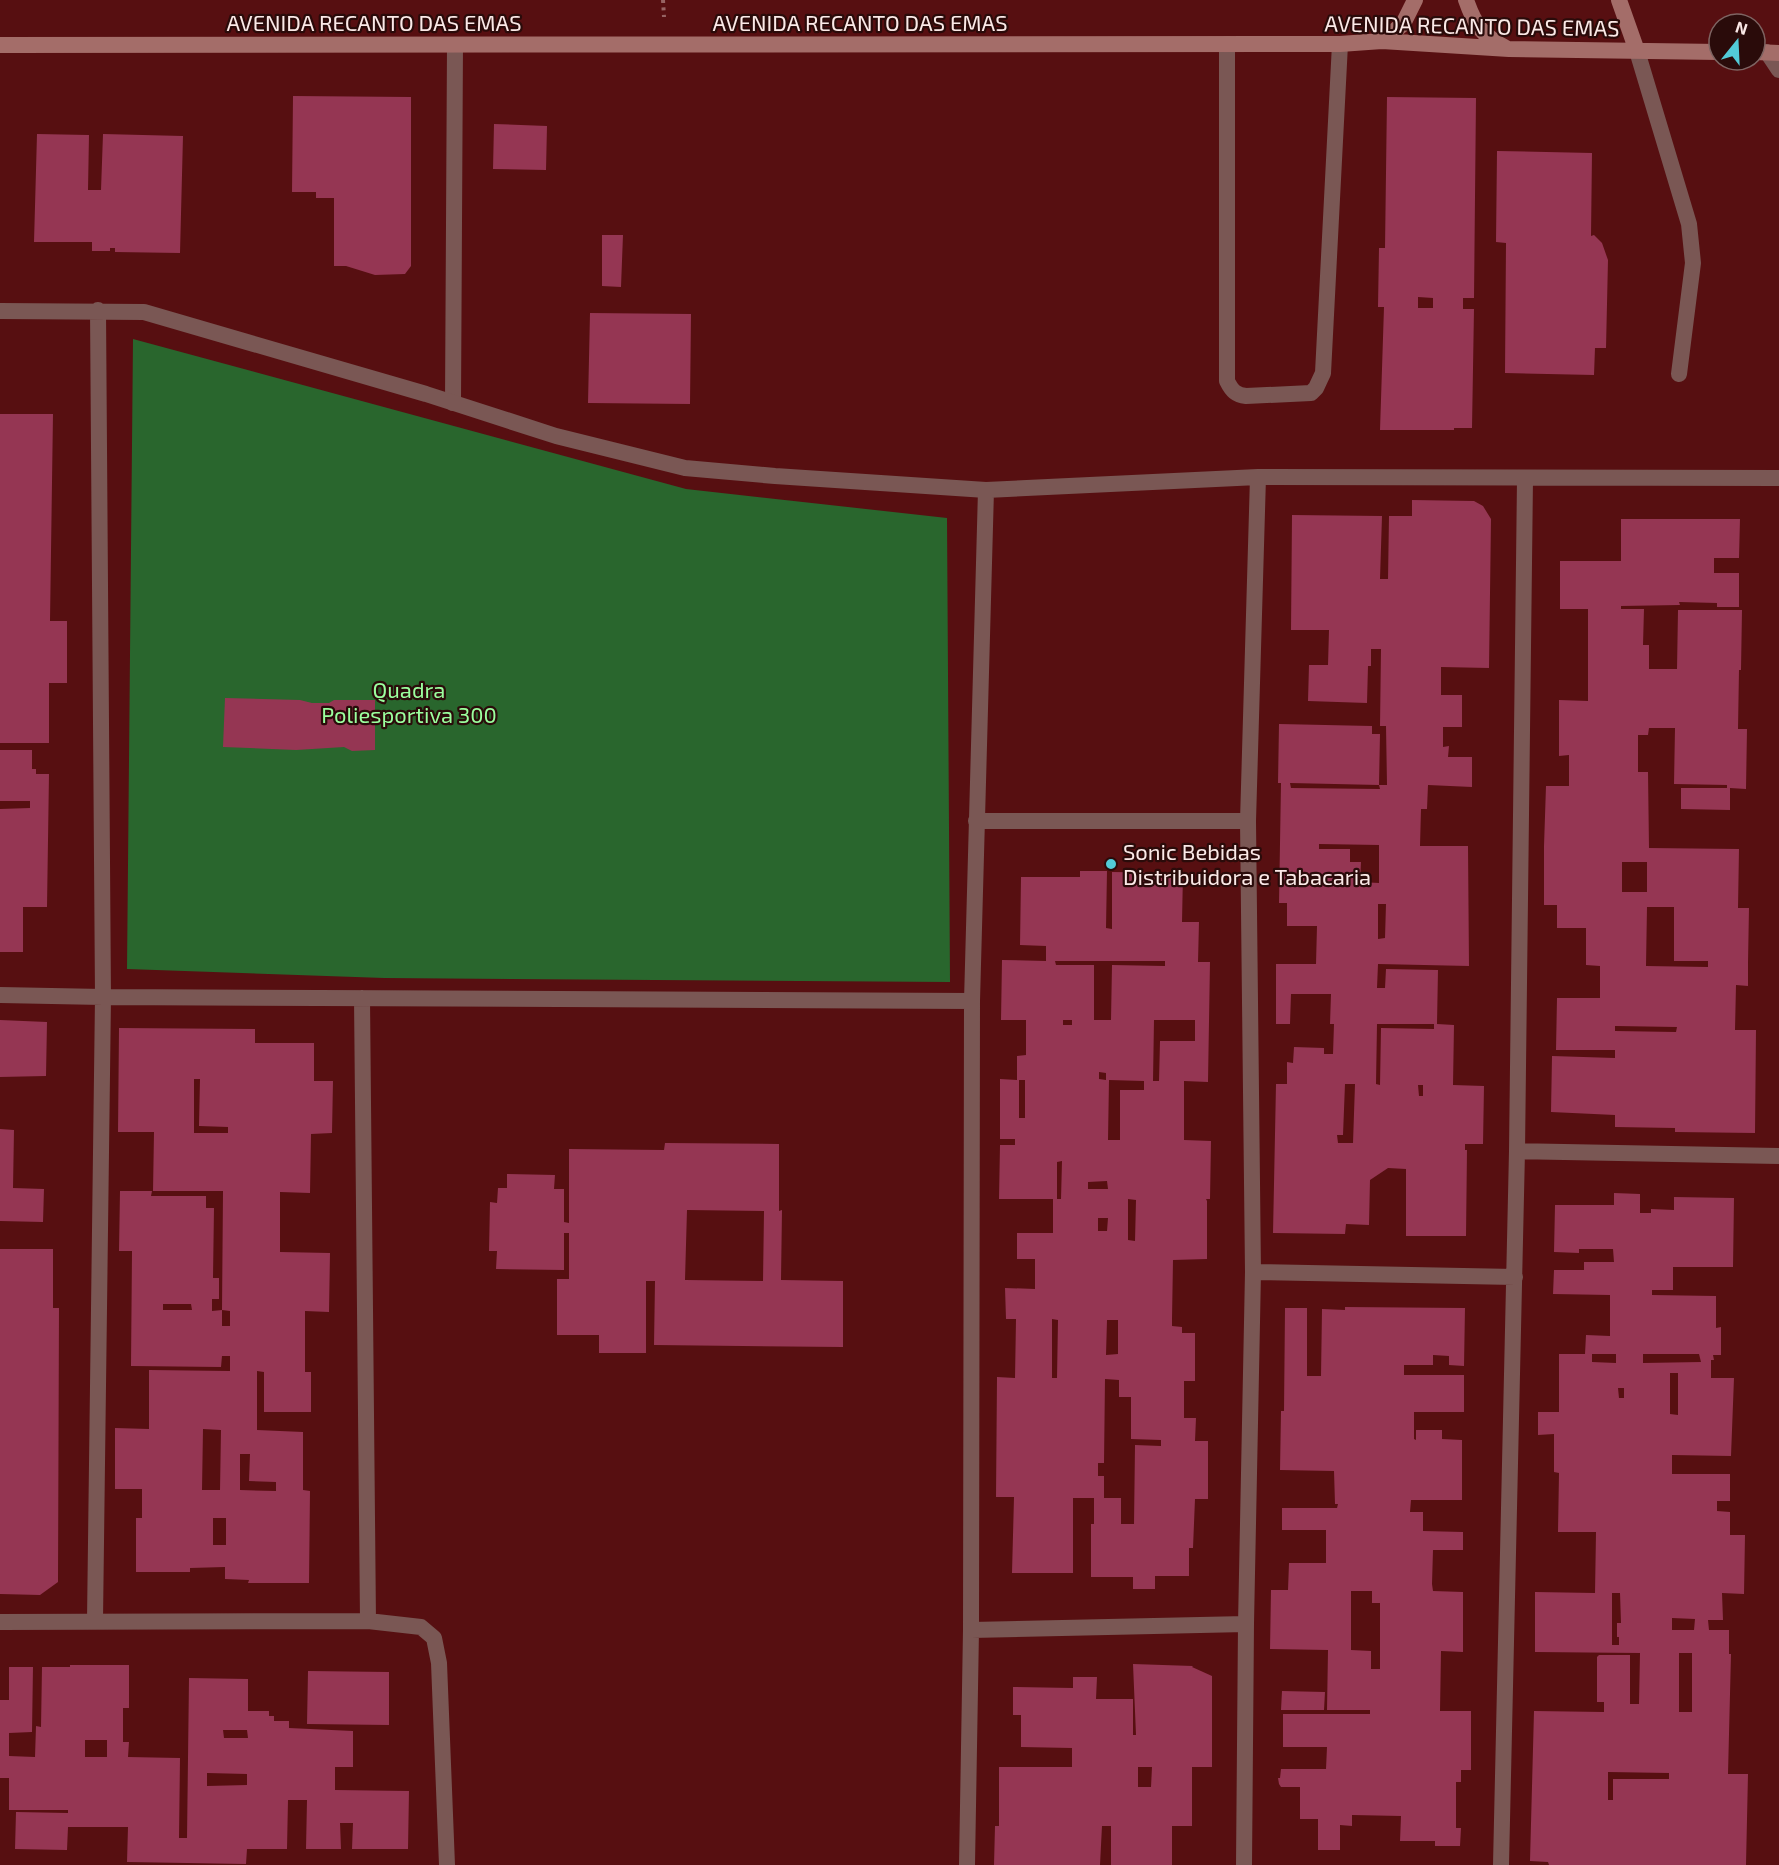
<svg xmlns="http://www.w3.org/2000/svg" width="1779" height="1865" font-family="'Exo 2',sans-serif">
	<style>
		.green { fill: #29662d }
		.building { fill: #953653; fill-rule: evenodd }
		.lines { fill: none; stroke-linecap: round; stroke-linejoin: round }
		.path { stroke: #966363; stroke-width: 4; stroke-dasharray: 3 4.5; stroke-linecap: butt }
		.service { stroke: #7a5754; stroke-width: 16 }
		.minor { stroke: #7a5754; stroke-width: 16 }
		.tertiary { stroke: #7a5754; stroke-width: 16 }
		.secondary { stroke: #a46d69; stroke-width: 16 }
		.poi-dot { fill: #52cbd8; stroke: #2a0b0a; stroke-width: 2 }
		.labels { text-anchor: middle; dominant-baseline: central; stroke-width: 4.5; stroke-linejoin: round; paint-order: stroke }
		.street-label { font-size: 22px; fill: #fbe9e7; stroke: #2a0b0a }
		.park-label { font-size: 22px; fill: #9bff9e; stroke: #2a0b0a }
		.poi-label { font-size: 22px; fill: #fbe9e7; stroke: #2a0b0a; text-anchor: start }
	</style>
	<rect width="100%" height="100%" fill="#570f11"/>
	<path class="green" d="M133 339 686 489 947 518 950 982 384 978 127 969Z"/>
	<path class="building" d="M293 96 411 97V266L405 274 375 275 346 266H334V198H316V192H292Z
		M1387 97 1476 98 1474 298H1463V309H1474L1472 428H1454V430H1380L1384 307H1378L1379 248H1385ZM1418 297 1433 298V308H1418Z
		M494 124 547 126 546 170 493 169Z
		M37 134 89 135 88 190H101L103 134 183 136 180 253 115 252V248H110V251H92V242H34Z
		M1497 151 1592 153 1591 236 1594 235 1602 243 1608 260 1606 348H1595L1594 375 1505 373 1506 243 1496 242Z
		M602 235H623L621 287 602 286Z
		M590 313 691 314 690 404 588 403Z
		M0 414H53L50 621H67V683H49V743H0Z
		M1412 500 1474 501 1483 506 1491 519 1489 668 1441 667V695H1462V727H1443V747L1449 746 1448 757H1472V787L1428 785 1427 809H1421L1420 846H1468L1469 966 1378 964 1377 988H1385L1386 969 1438 970 1437 1024 1454 1025 1453 1085 1484 1086 1483 1144H1465V1150H1467L1466 1236H1406V1169L1388 1168 1370 1180 1369 1225 1346 1224 1345 1234 1273 1233 1276 1084H1287V1062L1293 1063 1294 1047 1324 1048V1054H1333L1334 1024H1330L1331 994H1291L1290 1024H1276V964H1316L1317 926H1287V903H1279L1281 783H1278L1279 724 1372 726V734H1380L1379 785H1387L1386 726H1380L1381 649H1371V666H1368L1367 703 1308 701 1309 665H1328L1329 630H1291L1292 515 1382 516 1380 579H1388L1389 516H1412ZM1290 783 1379 785 1380 789 1291 788ZM1319 844 1379 845V883L1360 882 1361 862H1350V849H1319ZM1378 904H1386L1385 938 1378 939ZM1377 1024H1434V1029L1381 1028 1380 1085 1376 1084ZM1345 1084H1355L1353 1143H1338L1337 1135H1343ZM1418 1085H1423V1096H1419Z
		M1621 519H1740L1739 558H1714V573H1739V607H1717V603L1679 602 1680 605 1621 606V609H1644L1643 645H1649V669H1677L1678 610H1742L1741 670H1739L1738 729H1747L1746 789 1730 788V810L1681 809V788H1727V785L1674 784 1675 728H1649L1648 735H1638V772H1648L1649 848 1739 849 1738 908H1749L1748 963V986L1736 985 1735 1030H1756L1755 1133 1675 1132V1128L1615 1127V1115L1551 1112 1552 1056 1615 1058V1050H1556L1557 998H1600V966L1586 965V928H1557V905H1544V846L1546 786H1569V755L1559 756V700L1588 701V609H1560V561H1621ZM1622 862H1647V892H1622ZM1647 907H1674V961H1708V967L1646 966ZM1615 1026 1677 1027 1676 1032 1615 1031Z
		M225 698 300 700 312 703H329L334 700H375V750L352 751 344 747 296 750 223 747Z
		M0 750H32V769H36V774H49L47 907H23V952H0V809L30 808V801H0Z
		M1080 871H1107L1106 928 1112 929V872L1183 873 1182 922H1199L1198 962H1210L1208 1082 1184 1081V1140L1211 1141 1210 1199H1206L1207 1201V1259L1173 1260 1172 1320V1326L1182 1327V1333H1195V1381H1184V1418H1196L1195 1441H1208V1499H1195L1193 1548H1189V1576H1155V1589H1133V1577H1091V1524H1094V1498H1073V1573H1012L1014 1497H996L997 1377 1015 1378 1016 1319H1006L1005 1288 1035 1289V1259H1017V1233H1053V1199H999L1000 1145H1015V1139H1000V1079L1017 1080V1056L1026 1055V1020H1001L1002 960 1046 961V946L1020 945 1021 877H1080ZM1055 961H1165V966L1112 965 1111 1020H1094V965H1056ZM1063 1020H1072V1025H1063ZM1154 1020H1195V1041H1160L1159 1081H1153ZM1099 1072 1106 1073V1080L1099 1079ZM1019 1080H1025V1118H1019ZM1109 1080 1144 1081V1090H1120V1140H1108ZM1062 1161 1061 1199H1057V1162ZM1107 1181 1108 1189H1088V1182ZM1128 1199 1136 1200 1135 1241 1128 1240ZM1098 1218H1108L1107 1231H1098ZM1052 1319 1058 1320 1057 1378H1052ZM1107 1320H1118V1354L1106 1355ZM1105 1379 1119 1380V1397H1131V1439L1161 1440V1446L1135 1445 1134 1524H1121V1498H1104V1476H1098V1463H1104Z
		M0 1020 47 1022 46 1076 0 1077Z
		M119 1028 255 1029V1043H314V1081H333L332 1133 311 1134 310 1193 280 1192V1252L330 1253 329 1312 305 1311V1372H311V1412H264V1372L257 1371V1430L303 1432V1490L310 1491 309 1583H248L249 1580 225 1579V1567L190 1568V1572H136V1518H142V1489H115V1428L149 1429V1370L230 1371V1356H222L221 1367 131 1366 132 1251H119L120 1191H152L151 1196H206V1208H214L213 1278H219V1299H212V1311L222 1310 223 1191H153L154 1132H118ZM194 1079H200L199 1126 228 1127V1133H194ZM163 1304H191L192 1310H163ZM222 1310 230 1311V1326H222ZM203 1429 221 1430 220 1490H202ZM240 1454H250L249 1481 276 1482V1491L240 1490ZM213 1518H226V1545H213Z
		M0 1129 14 1130 13 1188 44 1189 43 1222 0 1221Z
		M665 1143 779 1144V1211L782 1210 781 1280 843 1281V1347L654 1345 655 1281H646V1353H599V1335H557V1279H569V1233H564V1270L496 1269 497 1251H489L490 1202 497 1203 498 1188H507V1174L555 1175 554 1189H564V1222L569 1223V1149L664 1150ZM687 1210 764 1211 763 1281 685 1280Z
		M1614 1193 1640 1194V1213H1651V1209L1674 1210V1197L1734 1198 1733 1267H1673V1290H1652V1295L1716 1296V1328L1721 1327V1355H1713L1714 1360H1711V1378H1734L1731 1456 1672 1455V1474H1730V1501H1717V1511L1730 1512V1535H1745L1744 1594 1722 1593 1723 1620H1708L1709 1630H1729V1654H1731L1728 1774H1748L1746 1865H1549L1548 1862 1530 1861 1534 1711 1604 1712V1702H1597V1657L1599 1655H1630V1704H1639L1640 1653 1535 1652V1592L1595 1593 1596 1532H1558L1559 1473 1554 1472V1434L1538 1435V1412H1559V1354H1585L1586 1335 1610 1336V1295L1553 1294 1554 1270H1584V1262H1614L1613 1249H1579V1253L1554 1252 1555 1205H1614ZM1592 1354H1616V1363L1592 1362ZM1643 1354H1699L1701 1362 1643 1363ZM1670 1373H1678V1415L1670 1414ZM1618 1388H1624V1398H1619ZM1612 1593H1620L1621 1623H1617V1637H1619V1645H1612ZM1672 1618 1695 1619 1694 1630H1672ZM1679 1653H1692V1712H1679ZM1608 1772 1669 1773V1779H1613V1800H1608Z
		M0 1249H53V1308H59L58 1582 40 1595 0 1594Z
		M1345 1307 1465 1308 1464 1366 1449 1365V1356L1433 1355V1365H1404V1375H1464V1412H1414V1439L1416 1440V1430H1442V1439L1462 1440V1500H1411L1410 1512H1423V1531L1463 1532V1550H1433L1432 1584 1433 1591 1463 1592V1652L1441 1651 1440 1711H1471V1770H1461V1782H1456V1828H1461L1460 1846H1435V1841H1400L1401 1816 1352 1815V1826L1340 1825V1850H1318V1819H1300V1787H1281L1279 1784 1278 1778H1280L1281 1769H1326L1327 1747H1283V1714H1370V1710H1327L1328 1650 1270 1649 1271 1590H1288L1289 1563H1326V1530H1282V1508H1337L1338 1504H1335L1334 1471 1280 1470 1281 1411H1284L1285 1308H1307V1376H1321L1322 1309 1345 1310ZM1351 1591H1372V1603H1380V1669H1371V1651L1351 1650Z
		M1133 1664 1193 1666 1192 1667 1212 1676V1767H1192V1826H1172V1865H1111V1826H1102L1100 1865H994L995 1826H999V1767H1072V1748L1021 1747V1715H1013V1687L1073 1688V1677H1097L1096 1699H1133V1735H1136ZM1138 1767H1152L1151 1787H1138Z
		M70 1665H129V1708H123V1742H129L128 1757 180 1758 179 1838H187L189 1678 248 1679V1711H269V1716H274V1721H289V1728L353 1731V1767H335V1790L409 1791 408 1849H352L353 1823H340L341 1849H306L307 1800H288L287 1849H247L246 1864 127 1862 128 1827H68L67 1850 15 1849 16 1812 68 1813V1810H9V1778H0V1700H9V1667H33L32 1732 9 1733V1756L35 1757 36 1726 41 1727 42 1667H70ZM223 1730H247L248 1738H224ZM85 1740H107V1757H85ZM207 1773 247 1774V1785L207 1786Z
		M308 1671 389 1672V1725L307 1724Z
		M1282 1691 1325 1692 1324 1710H1281Z"/>
	<g class="lines">
		<path class="path" d="M663 0 664 17"/>
		<path class="service" d="M1227 44V381C1232 391 1236 395 1246 396L1311 393 1316 388 1323 373 1340 44
			M1637 51 1689 224 1693 263 1679 374
			M453 403 455 45"/>
		<path class="minor" d="M0 311 144 312 426 394 556 436 685 468 775 476 986 490 1258 477 1779 478
			M976 821H1248
			M0 995 103 997 972 1001
			M362 998 368 1621
			M1517 1151 1779 1156
			M1253 1272 1515 1277
			M95 1620 103 997 98 310
			M0 1622 368 1621 421 1627 434 1638 439 1663 447 1865
			M971 1630 1246 1624
			M967 1865 971 1630 972 1001 986 490
			M1244 1865 1246 1624 1253 1272 1248 821 1258 477
			M1501 1865 1517 1151 1525 479"/>
		<path class="tertiary" d="M1767 52 1779 70"/>
		<path class="secondary" d="M1466 0C1475 26 1482 35 1506 48
			M1619 0 1637 51
			M1382 41 1403 24 1415 0
			M0 45 1340 44 1382 41 1509 49 1719 52
			M1755 52 1779 53"/>
	</g>
	<circle class="poi-dot" cx="1111" cy="864" r="6"/>
	<g class="labels">
		<g class="street-label">
			<text x="374" y="22">AVENIDA RECANTO DAS EMAS</text>
			<text x="860" y="22">AVENIDA RECANTO DAS EMAS</text>
			<text transform="translate(1472 25) rotate(1)">AVENIDA RECANTO DAS EMAS</text>
		</g>
		<g class="park-label">
			<text x="409" y="689">Quadra<tspan x="409" dy="25">Poliesportiva 300</tspan></text>
		</g>
		<g class="poi-label">
			<text x="1123" y="851">Sonic Bebidas<tspan x="1123" dy="25">Distribuidora e Tabacaria</tspan></text>
		</g>
	</g>
	<g transform="translate(1737 42) rotate(18)"><circle r="28" fill="#2a0b0a" stroke="#7e6462" stroke-width="1.5"/>
	<path d="M0-4.5L10 22L0 15L-10 22Z" fill="#52cbd8"/>
	<text y="-9" font-size="16" font-weight="bold" text-anchor="middle" fill="#fbe9e7">N</text>
	</g>
</svg>
